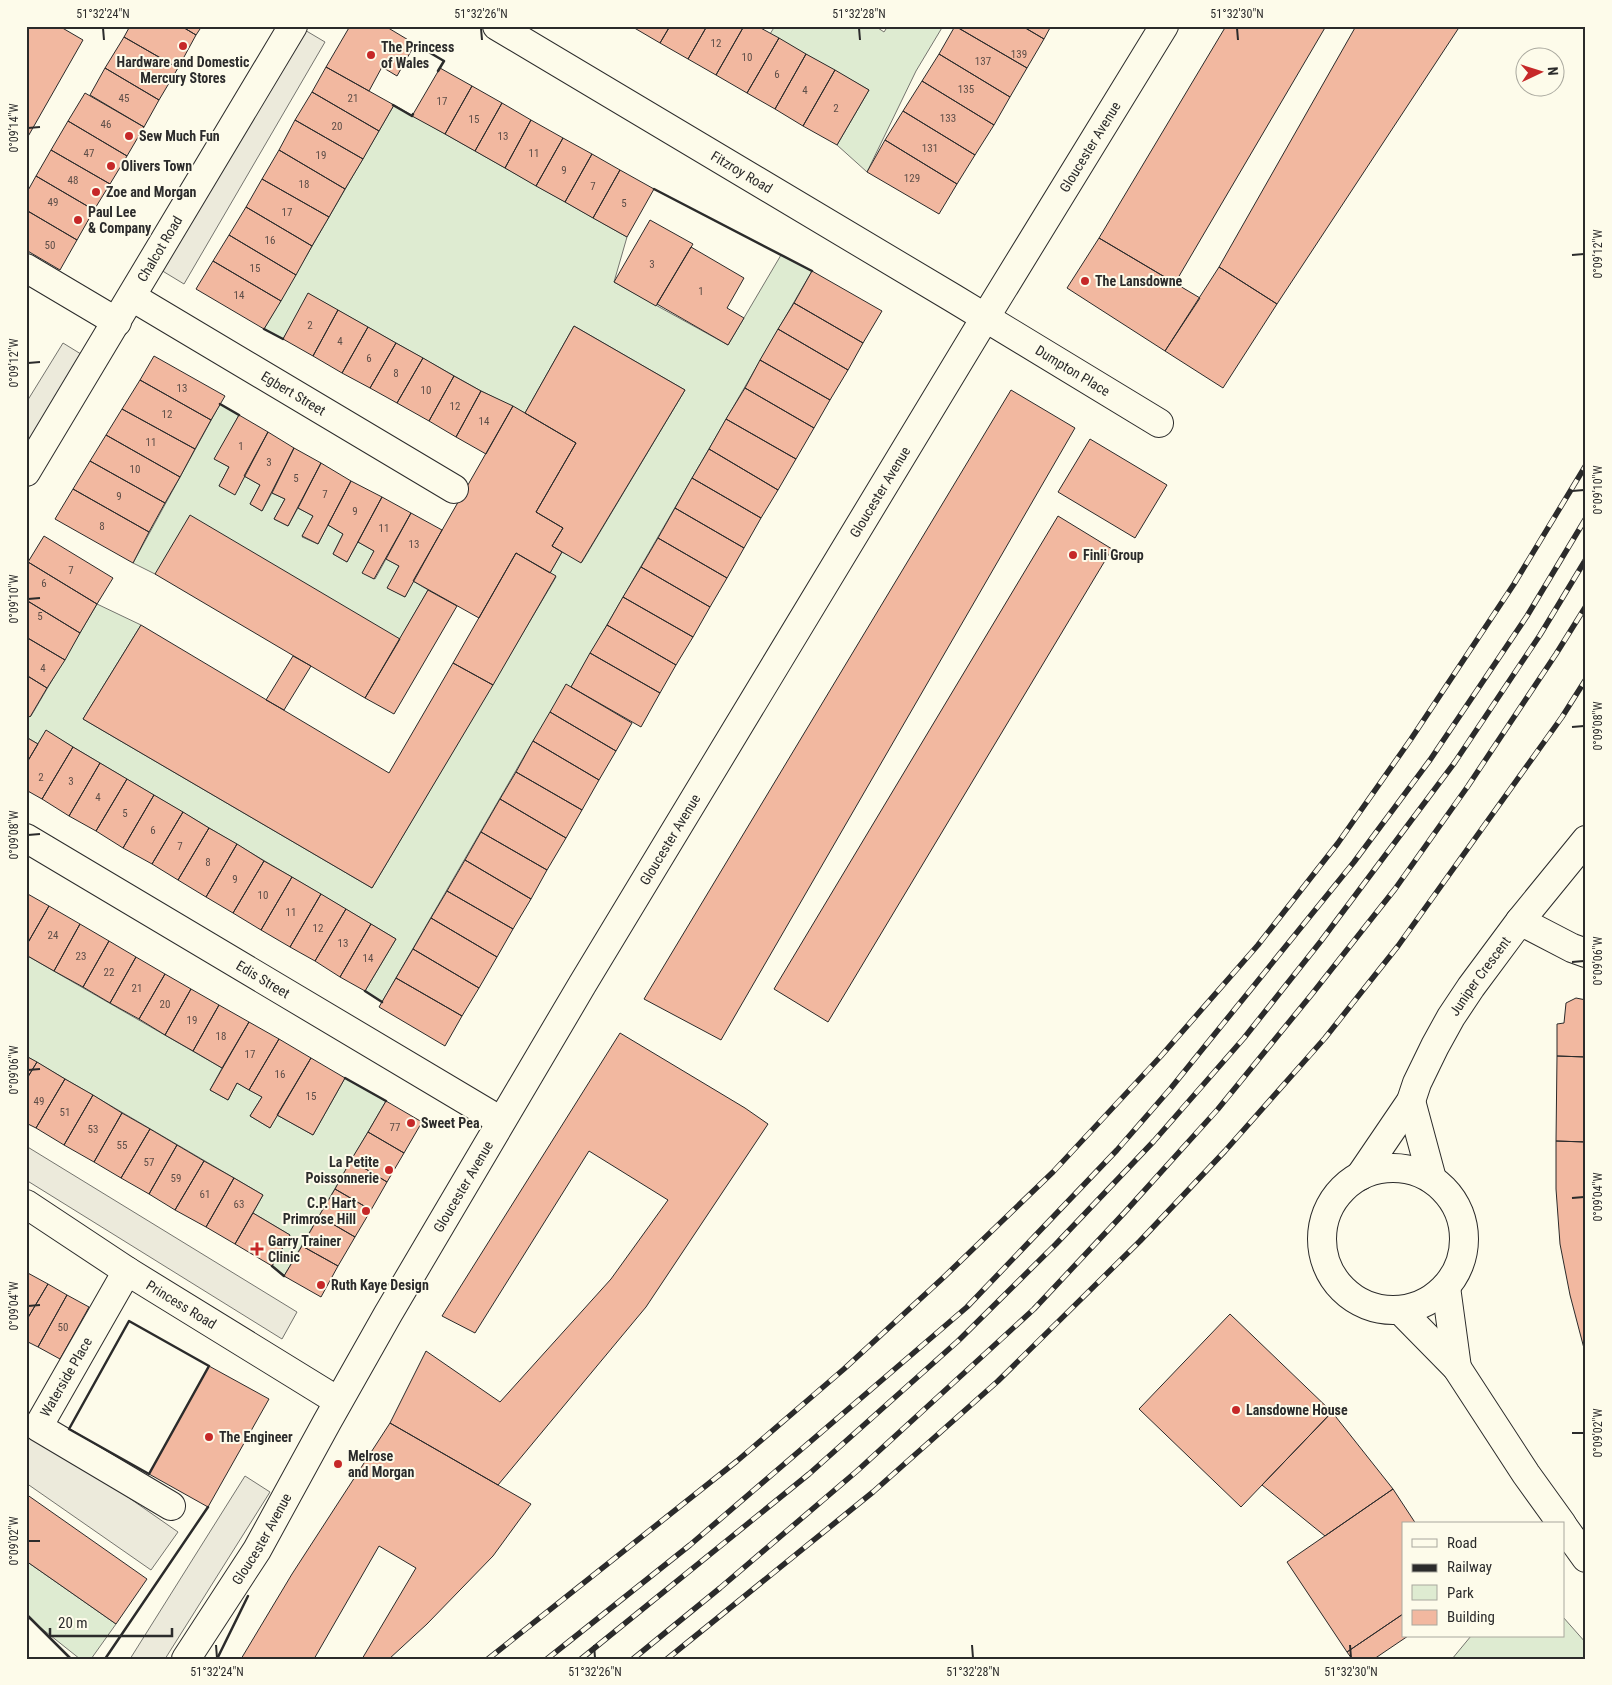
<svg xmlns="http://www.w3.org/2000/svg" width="1612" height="1685" font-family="'Roboto Condensed',sans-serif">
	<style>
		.green { fill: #deebd1; stroke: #74746e }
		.parking { fill: #eceadb; stroke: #74746e }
		.building { fill: #f2b8a0; stroke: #2b2b2b }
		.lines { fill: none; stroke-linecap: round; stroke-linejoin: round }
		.minor-casing { stroke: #2b2b2b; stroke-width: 30 }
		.minor { stroke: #fdfbea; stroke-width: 28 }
		.rail-casing { stroke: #2b2b2b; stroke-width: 5.5 }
		.rail { stroke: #fdfbea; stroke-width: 4; stroke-dasharray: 11; stroke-linecap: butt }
		.wall { stroke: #2b2b2b; stroke-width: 2.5 }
		.ticks { fill: none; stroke: #2b2b2b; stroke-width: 2 }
		.poi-dot { fill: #c62828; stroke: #fdfbea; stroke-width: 2 }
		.labels { text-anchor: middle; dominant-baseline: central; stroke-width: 4; stroke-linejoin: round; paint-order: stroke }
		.number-label { font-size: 11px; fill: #5d4e48 }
		.poi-label { font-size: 14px; font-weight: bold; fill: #2b2b2b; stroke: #fdfbea; text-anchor: start }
		.street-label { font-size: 14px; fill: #2b2b2b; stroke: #fdfbea }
		.neatline { fill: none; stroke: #2b2b2b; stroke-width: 2 }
		.ticks-label { font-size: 12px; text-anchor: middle; fill: #2b2b2b }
	</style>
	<rect width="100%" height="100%" fill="#fdfbea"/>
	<path class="green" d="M775 26H875L884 32 888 26H943L916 71 867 172 837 145 869 90 770 34Z
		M394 105 627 237 614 282 728 345 781 255 812 271 571 687 533 741 382 1002 365 991 396 939 46 731 38 744 26 737V714L31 716 97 604 141 625 83 719 372 888 556 577 550 573 562 552 582 562 685 390 574 326 525 413 481 391 309 294 283 339 264 329Z
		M220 404 239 415 215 459 229 467 219 486 244 476 260 485 250 504 262 511 272 493 285 499 274 519 288 526 298 508 313 516 302 537 318 544 328 525 343 534 333 554 347 562 358 542 374 551 363 573 375 579 386 559 399 566 388 588 405 597 413 581 428 590 400 639 155 574 133 563Z
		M26 955 222 1068 210 1090 228 1100 237 1083 262 1097 250 1116 270 1128 277 1115 313 1135 345 1078 386 1101 284 1276 272 1266 290 1235 253 1213 263 1195 26 1056Z
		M26 1561 116 1624 91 1659H80L26 1616Z
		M1563 1617 1586 1643V1659H1452L1471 1636H1563Z"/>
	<path class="parking" d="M298 26 325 42 184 284 151 264Z
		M63 343 89 359 26 462V403Z
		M26 1146 297 1312 282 1339 26 1180Z
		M26 1426 178 1532 151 1570 26 1483Z
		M245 1476 270 1492 165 1659H130Z"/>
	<path class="building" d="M26 26H59L83 40 26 140Z
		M130 26H181L196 35 178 68 124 37Z
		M181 26H202L196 35Z
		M350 26H385L415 44 397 76 382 67 369 91 326 67Z
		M631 26H670L660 43Z
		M670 26H707L688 59 660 43Z
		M707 26H744L716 75 688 59Z
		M744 26H757L779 38 747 93 716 75Z
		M955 26H1022L1044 39 1027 68Z
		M955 26 1027 68 1010 97 939 54Z
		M1022 26H1051L1044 39Z
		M1226 26H1326L1175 283 1099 238Z
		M1356 26H1460L1277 304 1219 267Z
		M124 37 178 68 159 100 105 68Z
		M779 38 806 54 775 109 747 93Z
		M806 54 835 70 803 126 775 109Z
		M939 54 1010 97 994 125 922 81Z
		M326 67 394 105 379 131 312 92Z
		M105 68 159 100 144 127 90 95Z
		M440 68 472 86 445 134 412 116Z
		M835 70 869 90 837 145 803 126Z
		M922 81 994 125 975 155 903 111Z
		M472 86 502 103 475 151 445 134Z
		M312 92 379 131 363 159 295 120Z
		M85 93 144 127 127 156 68 121Z
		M502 103 531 120 505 168 475 151Z
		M903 111 975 155 957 184 885 140Z
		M295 120 363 159 345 189 279 150Z
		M531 120 563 138 536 186 505 168Z
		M68 121 127 156 110 184 51 150Z
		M563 138 592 154 565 202 536 186Z
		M885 140 957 184 939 214 867 172Z
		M51 150 110 184 94 210 36 176Z
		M279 150 345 189 329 217 262 179Z
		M592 154 620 170 593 218 565 202Z
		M620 170 654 189 627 237 593 218Z
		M36 176 94 210 77 240 26 210V194Z
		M262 179 329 217 312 246 246 207Z
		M246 207 312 246 296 275 229 235Z
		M26 210 77 240 60 270 26 250Z
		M650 220 693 244 656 306 614 282Z
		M229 235 296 275 281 301 213 261Z
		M1099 238 1200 298 1165 351 1067 288Z
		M691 247 744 278 727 308 744 318 728 345 657 304Z
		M213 261 281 301 264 329 196 289Z
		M1219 267 1277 304 1223 388 1165 351Z
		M812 271 882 311 863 343 794 303Z
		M308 293 338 310 313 356 283 339Z
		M794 303 863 343 848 370 778 329Z
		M338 310 368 327 342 373 313 356Z
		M574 326 685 390 581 563 552 546 563 528 536 512 576 443 525 413Z
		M368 327 396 343 370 388 342 373Z
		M778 329 848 370 830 400 760 360Z
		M396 343 423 358 397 403 370 388Z
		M154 356 225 396 211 420 140 380Z
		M423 358 454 376 429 421 397 403Z
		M760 360 830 400 814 428 745 388Z
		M454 376 481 391 456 437 429 421Z
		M140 380 211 420 195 449 122 409Z
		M745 388 814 428 796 459 726 419Z
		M1011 390 1075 428 721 1040 644 999Z
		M481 391 513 406 486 454 456 437Z
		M513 406 576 443 536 512 563 528 552 546 562 552 550 573 516 553 479 618 413 581Z
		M122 409 195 449 180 477 106 435Z
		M239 415 268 432 235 495 219 486 229 467 214 459Z
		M726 419 796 459 778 490 709 449Z
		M268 432 294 448 262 511 250 504 260 485 244 476Z
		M106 435 180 477 165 503 90 461Z
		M1090 439 1167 485 1135 538 1058 492Z
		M294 448 321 463 288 526 274 519 285 499 272 493Z
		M709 449 778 490 761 518 692 478Z
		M90 461 165 503 149 532 73 489Z
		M321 463 351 481 318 544 302 536 313 516 298 508Z
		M692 478 761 518 744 548 675 508Z
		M351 481 382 497 347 562 333 554 343 534 328 525Z
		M73 489 149 532 133 563 55 519Z
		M382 497 411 513 374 579 362 573 374 551 358 542Z
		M675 508 744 548 727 578 658 538Z
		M411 513 442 530 405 597 387 588 399 566 386 559Z
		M190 515 400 639 365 698 155 574Z
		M1058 516 1112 549 828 1022 774 989Z
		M44 536 113 578 97 604 28 562Z
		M658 538 727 578 710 607 641 567Z
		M516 553 556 576 493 685 453 663Z
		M28 562 97 604 80 633 26 600V565Z
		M641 567 710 607 693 637 623 597Z
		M428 590 457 606 394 714 365 698Z
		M623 597 693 637 676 665 607 625Z
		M26 600 80 633 65 660 26 637Z
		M141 625 389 773 453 663 493 685 372 888 83 719Z
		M607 625 676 665 660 693 590 653Z
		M26 637 65 660 47 688 26 675Z
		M590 653 660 693 641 727 571 687Z
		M293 656 311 666 284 710 266 700Z
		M26 675 47 688 30 717 26 714Z
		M566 684 632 723 616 751 550 712Z
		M550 712 616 751 599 780 533 741Z
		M46 730 73 747 42 799 26 790V764Z
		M26 737 38 744 26 764Z
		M533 741 599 780 582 810 516 772Z
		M73 747 100 763 69 816 42 799Z
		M100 763 127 779 96 831 69 816Z
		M516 772 582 810 566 838 500 799Z
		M127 779 154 795 123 848 96 831Z
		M154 795 183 812 152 864 123 848Z
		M500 799 566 838 547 870 481 832Z
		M183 812 209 828 178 880 152 864Z
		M209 828 237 844 206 897 178 880Z
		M481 832 547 870 531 899 465 860Z
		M237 844 264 861 233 913 206 897Z
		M465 860 531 899 513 929 447 891Z
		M264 861 292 877 261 930 233 913Z
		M292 877 321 894 290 947 261 930Z
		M447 891 513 929 497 957 431 918Z
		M26 893 49 906 26 946Z
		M321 894 346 909 315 961 290 947Z
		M49 906 80 924 54 971 26 955V946Z
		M346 909 371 924 340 977 315 961Z
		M431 918 497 957 479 988 413 949Z
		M80 924 109 941 83 987 54 971Z
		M371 924 396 939 365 991 340 977Z
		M109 941 136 957 110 1003 83 987Z
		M413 949 479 988 462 1016 396 978Z
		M136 957 165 974 139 1019 110 1003Z
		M165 974 191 989 165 1035 139 1019Z
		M396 978 462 1016 445 1046 379 1007Z
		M191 989 219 1005 193 1051 165 1035Z
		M1576 998 1586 1000V1057L1557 1056V1024L1564 1023 1566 1003Z
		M219 1005 249 1022 222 1068 193 1051Z
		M249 1022 279 1039 249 1090 237 1083 228 1100 210 1090Z
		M620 1033 745 1108 768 1124 646 1307 498 1485 390 1423 426 1351 500 1402 611 1279 668 1200 589 1151 475 1333 442 1316Z
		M279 1039 311 1058 270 1128 250 1116 262 1097 249 1090Z
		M26 1056 37 1062 26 1080Z
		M1557 1056 1586 1057V1142L1556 1141Z
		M311 1058 345 1078 313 1135 277 1115Z
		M37 1062 65 1079 36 1128 26 1123V1080Z
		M65 1079 93 1095 64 1145 36 1128Z
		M93 1095 122 1113 94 1162 64 1145Z
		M386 1101 422 1122 404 1153 368 1132Z
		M122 1113 150 1129 121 1178 94 1162Z
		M150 1129 177 1145 149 1194 121 1178Z
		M368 1132 404 1153 387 1182 351 1160Z
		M1556 1141 1586 1142V1356L1570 1295 1560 1244 1556 1189Z
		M177 1145 204 1161 175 1210 149 1194Z
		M351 1160 387 1182 371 1210 335 1189Z
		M204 1161 234 1178 206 1227 175 1210Z
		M234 1178 263 1195 235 1244 206 1227Z
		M335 1189 371 1210 355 1237 319 1216Z
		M253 1213 290 1235 272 1266 235 1244Z
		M319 1216 355 1237 338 1266 302 1246Z
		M302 1246 338 1266 321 1297 284 1276Z
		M26 1272 48 1284 26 1321Z
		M48 1284 67 1295 38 1347 26 1341V1321Z
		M67 1295 89 1307 60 1359 38 1347Z
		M1230 1314 1332 1412 1241 1507 1139 1409Z
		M209 1366 269 1399 208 1507 149 1474Z
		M1332 1412 1393 1489 1325 1536 1262 1485Z
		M390 1423 531 1504 493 1556 427 1624 389 1659H362L416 1568 379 1546 314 1659H241L292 1574Z
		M1393 1489 1416 1524H1403V1614L1347 1652 1287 1562Z
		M26 1494 147 1579 116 1624 26 1561Z
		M1403 1614V1636H1408L1374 1659H1352L1347 1652Z"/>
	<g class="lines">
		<defs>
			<g id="minor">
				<path id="s1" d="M497 26 953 298 1159 423"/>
				<path d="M26 268 117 322"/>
				<path id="s2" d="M132 297 454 489"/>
				<path id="s3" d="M26 472 293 26"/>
				<path id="s4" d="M26 838 501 1121"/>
				<path d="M1520 921 1572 948 1586 953"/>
				<path d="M1411 1101 1432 1179"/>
				<circle cx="1393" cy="1239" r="71"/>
				<path id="s5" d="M1360 1176 1411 1101 1417 1083 1435 1046 1451 1017 1471 987 1520 921 1586 840"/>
				<path id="s6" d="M26 1204 127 1271 338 1401"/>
				<path d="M127 1271 38 1427 171 1506"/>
				<path d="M1446 1287 1457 1368"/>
				<path d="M1400 1310 1457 1368 1526 1474 1562 1524"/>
				<path d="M1563 1526 1586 1558"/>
				<path id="s7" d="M186 1659 257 1550 327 1422 388 1314 582 985 985 318 1164 26"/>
			</g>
		</defs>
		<use href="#minor" class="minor-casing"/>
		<use href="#minor" class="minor"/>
		<defs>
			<path id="rail" d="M488 1659 737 1461 844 1369 944 1277 1053 1172 1161 1056 1258 945 1338 843 1411 739 1514 584 1586 465
				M547 1659 690 1545 967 1307 1117 1150 1171 1088 1354 862 1430 760 1527 616 1586 518
				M581 1659 809 1474 958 1341 1056 1244 1154 1141 1244 1038 1321 941 1455 762 1540 635 1586 559
				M633 1659 720 1588 857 1471 1034 1309 1125 1212 1218 1109 1312 994 1395 889 1468 786 1556 654 1586 606
				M667 1659 873 1492 998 1381 1140 1241 1225 1151 1325 1038 1398 946 1562 717 1586 679"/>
		</defs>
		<use href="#rail" class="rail-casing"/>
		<use href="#rail" class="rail"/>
		<path class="wall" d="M415 44 444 61 438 71
			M393 105 412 116 413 114
			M654 189 812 271
			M264 329 283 339
			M220 404 239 415
			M365 991 382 1002
			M345 1078 386 1101
			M272 1266 284 1276
			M129 1321 209 1366 149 1474 69 1429Z
			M26 1614 71 1659
			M105 1659 208 1507
			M217 1659 248 1596"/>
	</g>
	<path class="ticks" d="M103 28 104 40M481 28 482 40M859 28 860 40M1237 28 1238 40M28 128 40 127M1572 255 1584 254M28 363 40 362M1572 491 1584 490M28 599 40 598M1572 727 1584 726M28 835 40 834M1572 962 1584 961M28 1070 40 1069M1572 1198 1584 1197M28 1306 40 1305M1572 1433H1584M28 1541H40M216 1645 217 1658M594 1645 595 1658M972 1645 973 1658M1350 1645 1351 1658"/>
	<g class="poi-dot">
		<circle cx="183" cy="46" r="5"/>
		<circle cx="371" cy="55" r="5"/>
		<circle cx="129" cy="136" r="5"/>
		<circle cx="111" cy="166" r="5"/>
		<circle cx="96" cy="192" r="5"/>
		<circle cx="78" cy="220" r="5"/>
		<circle cx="1085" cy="281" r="5"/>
		<circle cx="1073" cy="555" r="5"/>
		<circle cx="411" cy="1123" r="5"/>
		<circle cx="389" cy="1170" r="5"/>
		<circle cx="366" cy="1211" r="5"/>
		<path d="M254.5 1241.5h5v5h5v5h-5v5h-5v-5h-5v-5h5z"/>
		<circle cx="321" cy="1285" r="5"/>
		<circle cx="1236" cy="1410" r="5"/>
		<circle cx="209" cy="1437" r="5"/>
		<circle cx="338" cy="1464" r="5"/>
	</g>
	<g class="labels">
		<g class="number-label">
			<text x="716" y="43">12</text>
			<text x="1019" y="54">139</text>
			<text x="747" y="57">10</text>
			<text x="983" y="61">137</text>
			<text x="777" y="74">6</text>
			<text x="966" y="89">135</text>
			<text x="805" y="90">4</text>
			<text x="124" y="98">45</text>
			<text x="353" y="98">21</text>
			<text x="442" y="101">17</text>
			<text x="836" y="108">2</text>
			<text x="948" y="118">133</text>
			<text x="474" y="119">15</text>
			<text x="106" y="124">46</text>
			<text x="337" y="126">20</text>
			<text x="503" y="136">13</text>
			<text x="930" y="148">131</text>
			<text x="89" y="153">47</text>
			<text x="534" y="153">11</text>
			<text x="321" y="155">19</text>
			<text x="564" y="170">9</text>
			<text x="912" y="178">129</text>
			<text x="73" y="180">48</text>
			<text x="304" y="184">18</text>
			<text x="593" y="186">7</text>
			<text x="53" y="202">49</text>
			<text x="624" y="203">5</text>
			<text x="287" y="212">17</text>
			<text x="270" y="240">16</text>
			<text x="50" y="245">50</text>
			<text x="652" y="264">3</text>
			<text x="255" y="268">15</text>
			<text x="701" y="291">1</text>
			<text x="239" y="295">14</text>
			<text x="310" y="325">2</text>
			<text x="340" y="341">4</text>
			<text x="369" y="358">6</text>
			<text x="396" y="373">8</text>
			<text x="182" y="388">13</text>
			<text x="426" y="390">10</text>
			<text x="455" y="406">12</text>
			<text x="167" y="414">12</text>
			<text x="484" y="421">14</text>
			<text x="151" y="442">11</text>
			<text x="241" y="446">1</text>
			<text x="269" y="462">3</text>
			<text x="135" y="469">10</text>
			<text x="296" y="478">5</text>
			<text x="325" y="494">7</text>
			<text x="119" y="496">9</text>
			<text x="355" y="511">9</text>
			<text x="102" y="526">8</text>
			<text x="384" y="528">11</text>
			<text x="414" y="544">13</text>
			<text x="71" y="570">7</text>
			<text x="44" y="583">6</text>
			<text x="40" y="616">5</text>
			<text x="43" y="668">4</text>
			<text x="41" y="777">2</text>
			<text x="71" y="781">3</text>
			<text x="98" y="797">4</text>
			<text x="125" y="813">5</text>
			<text x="153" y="830">6</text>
			<text x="180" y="846">7</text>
			<text x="208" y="862">8</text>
			<text x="235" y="879">9</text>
			<text x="263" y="895">10</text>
			<text x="291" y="912">11</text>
			<text x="318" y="928">12</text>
			<text x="53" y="935">24</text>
			<text x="343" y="943">13</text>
			<text x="81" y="956">23</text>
			<text x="368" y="958">14</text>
			<text x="109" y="972">22</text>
			<text x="137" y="988">21</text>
			<text x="165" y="1004">20</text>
			<text x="192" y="1020">19</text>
			<text x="221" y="1036">18</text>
			<text x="250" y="1054">17</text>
			<text x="280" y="1074">16</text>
			<text x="311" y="1096">15</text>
			<text x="39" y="1101">49</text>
			<text x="65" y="1112">51</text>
			<text x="395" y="1127">77</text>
			<text x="93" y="1129">53</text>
			<text x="122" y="1145">55</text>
			<text x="149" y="1162">57</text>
			<text x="176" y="1178">59</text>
			<text x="205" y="1194">61</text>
			<text x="239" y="1204">63</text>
			<text x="63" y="1327">50</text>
		</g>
		<g class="poi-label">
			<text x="381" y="47">The Princess<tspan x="381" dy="16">of Wales</tspan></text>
			<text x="183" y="62" text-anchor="middle">Hardware and Domestic<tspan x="183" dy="16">Mercury Stores</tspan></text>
			<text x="139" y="136">Sew Much Fun</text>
			<text x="121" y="166">Olivers Town</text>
			<text x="106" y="192">Zoe and Morgan</text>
			<text x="88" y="212">Paul Lee<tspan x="88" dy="16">&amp; Company</tspan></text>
			<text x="1095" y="281">The Lansdowne</text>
			<text x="1083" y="555">Finli Group</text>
			<text x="421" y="1123">Sweet Pea</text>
			<text x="379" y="1162" text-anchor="end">La Petite<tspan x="379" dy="16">Poissonnerie</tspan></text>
			<text x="356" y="1203" text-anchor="end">C.P. Hart<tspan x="356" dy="16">Primrose Hill</tspan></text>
			<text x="268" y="1241">Garry Trainer<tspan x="268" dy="16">Clinic</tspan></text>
			<text x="331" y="1285">Ruth Kaye Design</text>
			<text x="1246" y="1410">Lansdowne House</text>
			<text x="219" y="1437">The Engineer</text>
			<text x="348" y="1456">Melrose<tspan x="348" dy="16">and Morgan</tspan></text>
		</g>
		<g class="street-label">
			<text stroke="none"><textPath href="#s7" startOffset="1762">Gloucester Avenue</textPath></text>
			<text stroke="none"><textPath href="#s1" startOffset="285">Fitzroy Road</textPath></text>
			<text stroke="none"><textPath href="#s3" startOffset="260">Chalcot Road</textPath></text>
			<text stroke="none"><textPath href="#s1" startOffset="671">Dumpton Place</textPath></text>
			<text stroke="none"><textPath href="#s2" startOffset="188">Egbert Street</textPath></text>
			<text stroke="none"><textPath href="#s7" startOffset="1358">Gloucester Avenue</textPath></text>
			<text stroke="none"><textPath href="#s7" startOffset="952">Gloucester Avenue</textPath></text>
			<text stroke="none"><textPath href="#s5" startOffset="234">Juniper Crescent</textPath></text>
			<text stroke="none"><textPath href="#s4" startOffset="276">Edis Street</textPath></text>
			<text stroke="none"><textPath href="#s7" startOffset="548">Gloucester Avenue</textPath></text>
			<text stroke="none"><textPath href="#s6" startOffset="185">Princess Road</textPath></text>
			<text transform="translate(66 1377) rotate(-60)">Waterside Place</text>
			<text stroke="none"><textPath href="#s7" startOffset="142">Gloucester Avenue</textPath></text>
		</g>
	</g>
	<rect width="1612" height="1685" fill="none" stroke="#fdfbea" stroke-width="55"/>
	<rect x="1402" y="1522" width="162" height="115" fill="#fdfbea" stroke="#a9a89e"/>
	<rect x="1412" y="1539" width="25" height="8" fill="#fdfbea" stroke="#a9a89e"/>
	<text x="1447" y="1548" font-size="15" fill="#2b2b2b">Road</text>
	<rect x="1412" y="1564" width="25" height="8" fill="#2b2b2b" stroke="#a9a89e"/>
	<text x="1447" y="1572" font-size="15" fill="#2b2b2b">Railway</text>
	<rect x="1412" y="1585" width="25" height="15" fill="#deebd1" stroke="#a9a89e"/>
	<text x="1447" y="1598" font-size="15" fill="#2b2b2b">Park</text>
	<rect x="1412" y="1610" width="25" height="15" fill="#f2b8a0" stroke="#a9a89e"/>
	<text x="1447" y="1622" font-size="15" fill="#2b2b2b">Building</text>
	<g transform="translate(1540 72) rotate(86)"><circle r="24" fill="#fdfbea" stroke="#a9a89e"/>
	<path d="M0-4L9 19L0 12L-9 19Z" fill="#c62828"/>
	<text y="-8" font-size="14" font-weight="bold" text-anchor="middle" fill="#2b2b2b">N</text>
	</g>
	<path d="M50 1628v8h122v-8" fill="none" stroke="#2b2b2b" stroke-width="2.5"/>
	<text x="58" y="1628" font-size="15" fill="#2b2b2b" stroke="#fdfbea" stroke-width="4" paint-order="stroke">20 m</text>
	<rect x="28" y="28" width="1556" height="1630" class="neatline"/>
	<g class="ticks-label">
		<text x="103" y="18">51°32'24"N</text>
		<text x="481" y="18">51°32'26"N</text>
		<text x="859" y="18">51°32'28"N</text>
		<text x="1237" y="18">51°32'30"N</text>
		<text transform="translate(14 128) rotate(-90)" y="4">0°09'14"W</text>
		<text transform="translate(1598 254) rotate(-90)" y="4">0°09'12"W</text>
		<text transform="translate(14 363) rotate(-90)" y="4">0°09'12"W</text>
		<text transform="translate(1598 490) rotate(-90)" y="4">0°09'10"W</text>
		<text transform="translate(14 599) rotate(-90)" y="4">0°09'10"W</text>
		<text transform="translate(1598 726) rotate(-90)" y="4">0°09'08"W</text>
		<text transform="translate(14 835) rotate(-90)" y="4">0°09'08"W</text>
		<text transform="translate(1598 961) rotate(-90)" y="4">0°09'06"W</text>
		<text transform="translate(14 1070) rotate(-90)" y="4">0°09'06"W</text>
		<text transform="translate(1598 1197) rotate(-90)" y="4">0°09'04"W</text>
		<text transform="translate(14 1306) rotate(-90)" y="4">0°09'04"W</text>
		<text transform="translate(1598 1433) rotate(-90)" y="4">0°09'02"W</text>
		<text transform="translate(14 1541) rotate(-90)" y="4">0°09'02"W</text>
		<text x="217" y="1676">51°32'24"N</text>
		<text x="595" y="1676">51°32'26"N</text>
		<text x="973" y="1676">51°32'28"N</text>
		<text x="1351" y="1676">51°32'30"N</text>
	</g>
</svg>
